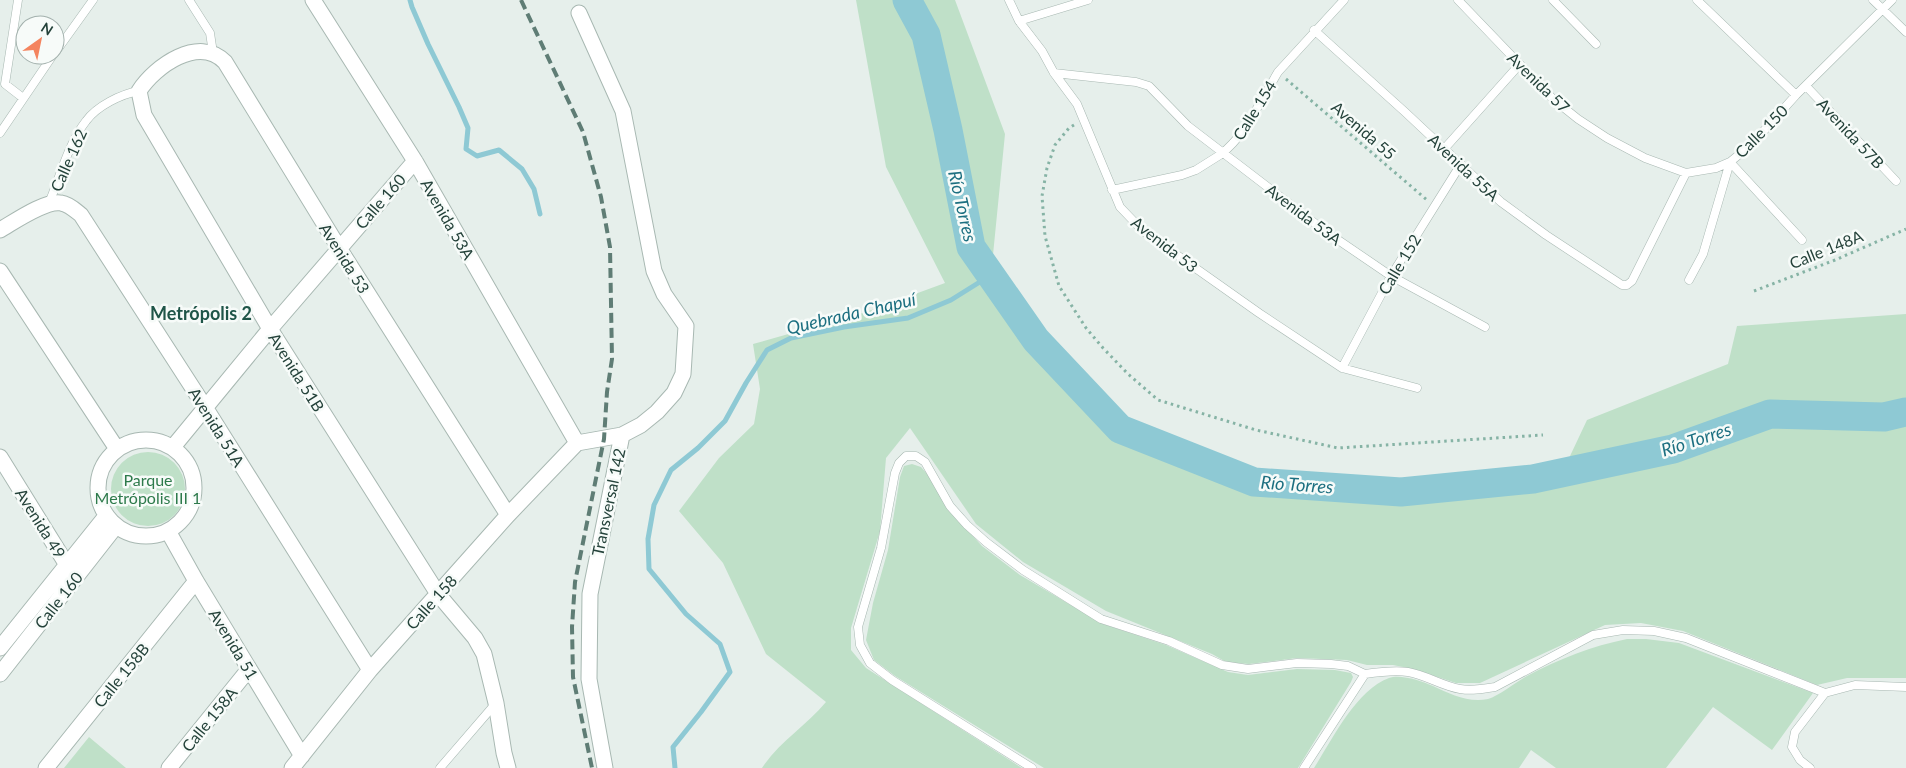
<svg xmlns="http://www.w3.org/2000/svg" width="1906" height="768" font-family="Lato,sans-serif">
	<style>
		.green { fill: #bfe0c8 }
		.lines { fill: none; stroke-linecap: round; stroke-linejoin: round }
		.stream { stroke: #8ec9d4; stroke-width: 5 }
		.river { stroke: #8ec9d4; stroke-width: 29 }
		.service-casing { stroke: #a8b8b2; stroke-width: 9 }
		.minor-casing { stroke: #a8b8b2; stroke-width: 17 }
		.path { stroke: #86b3a5; stroke-width: 3; stroke-dasharray: 2.5 4; stroke-linecap: butt }
		.service { stroke: #fff; stroke-width: 8 }
		.minor { stroke: #fff; stroke-width: 15 }
		.rail { stroke: #5f7d75; stroke-width: 4; stroke-dasharray: 10 5; stroke-linecap: butt }
		.labels { text-anchor: middle; dominant-baseline: central; stroke-width: 5; stroke-linejoin: round; paint-order: stroke }
		.street-label { font-size: 16px; fill: #24423a; stroke: #f7fbf9 }
		.park-label { font-size: 16px; fill: #2d7a4b; stroke: #f7fbf9 }
		.water-label { font-size: 18px; font-style: italic; fill: #1c6f80; stroke: #f7fbf9 }
		.neighbourhood-label { font-size: 18px; font-weight: bold; fill: #1f5548; stroke: #f7fbf9 }
	</style>
	<rect width="100%" height="100%" fill="#e6efeb"/>
	<path class="green" d="M856 0H955L1005 134 991 275 1036 340 1120 429 1254 482 1401 492 1533 479 1562 473 1587 420 1728 364 1737 326 1906 314V678H1847L1817 685 1683 631 1641 623 1605 625 1480 683H1456L1413 669 1393 665H1367L1347 660 1297 658 1249 664 1226 662 1212 654 1106 611 1023 562 976 524 910 428 886 458 880 531 851 628V650L866 668 1022 768H762C778 743 806 726 826 702L766 654 723 563 679 511 719 458 754 424 760 389 753 344 866 312 945 283 886 167Z
		M111 489a37 37 0 1 1 74 0a37 37 0 1 1-74 0Z
		M912 464 921 467 929 476 947 508 982 546 1020 575 1103 624 1166 645 1228 672 1248 675 1297 669 1335 670 1351 673 1353 677 1351 682 1298 768H1044L895 676 874 660 866 640 873 603 888 550 900 477 904 466Z
		M1627 639H1646L1679 643 1813 693 1772 750 1713 707 1666 768H1556L1531 750 1519 768H1314C1332 740 1356 690 1389 678 1401 674 1421 681 1433 686 1450 694 1468 703 1488 699 1499 696 1516 682 1527 676 1559 659 1592 646 1627 639Z
		M89 737 126 768H64Z"/>
	<g class="lines">
		<path class="stream" d="M410 0 412 7 428 44 459 107 468 128 466 149 477 156 499 150 522 169 534 189 540 214
			M675 768 673 747 701 712 730 672 720 644 686 614 649 569 648 539 654 505 671 470 698 448 725 421 746 383 767 350 791 338 844 327 908 318 951 300 991 275"/>
		<path class="river" d="M907 0 926 35 948 130 971 247 1036 340 1120 429 1254 482 1401 492 1533 479 1673 449 1770 414 1884 417 1906 412"/>
		<defs>
			<path id="service" d="M18 0 5 84 23 98
				M189 0 210 33 213 53
				M1009 0 1019 21 1042 51 1054 73 1077 104 1120 207 1143 231 1259 313 1342 368 1417 388
				M1458 0 1553 99 1578 119 1607 138 1645 158 1686 173 1716 168 1730 162 1752 144 1796 95 1892 0
				M1553 0 1596 44
				M1697 0 1796 95
				M1873 0 1906 32
				M1019 21 1088 0
				M1314 30 1405 112 1501 202 1546 235 1622 285H1627L1632 281 1686 173
				M55 53 93 0
				M1054 73 1136 82 1149 86 1188 126 1325 231 1391 276 1485 327
				M1806 86 1896 181
				M0 133 53 55
				M1445 148 1520 64
				M1730 162 1802 240
				M1112 190 1182 175 1196 170 1223 153 1233 143 1245 129 1278 72 1344 0
				M49 203C60 177 68 144 86 121 97 106 121 94 139 91
				M1689 280 1703 254 1730 162
				M1342 368 1391 276 1461 164
				M440 768 496 703
				M1032 768 892 680 870 663 860 645 858 627 881 548 895 473 899 463 906 456H916L925 462 950 506 967 525 986 542 1023 570 1101 619 1169 641 1222 665 1248 669 1297 663 1331 664 1348 666 1365 674
				M1304 768 1365 674C1379 672 1394 670 1408 672 1426 675 1442 686 1460 689 1472 691 1483 689 1495 687L1593 635 1623 630 1654 631 1686 638 1825 693
				M1810 768 1800 760 1792 747 1795 732 1825 693 1855 685 1906 687"/>
			<path id="minor" d="M313 0 415 161 577 443
				M0 230C14 222 45 200 61 203 69 204 76 211 81 215L205 407 370 670
				M0 271 117 449
				M98 488a48 48 0 1 1 96 0a48 48 0 1 1-96 0Z
				M577 443 622 435 641 425 657 412 674 393 683 374 686 326 664 294 654 271 623 111 579 13
				M173 447 270 329 415 161
				M0 457 67 565
				M508 515 339 248 225 62C199 35 155 66 139 91L144 115 270 329 438 594 475 638 484 654 496 703 504 753 508 768
				M168 531 196 581 302 756
				M0 648 106 516
				M0 674 116 526
				M46 768 196 581
				M169 768 249 669
				M292 768 370 670 508 515 577 443
				M605 768 589 679 590 594 622 435"/>
		</defs>
		<use href="#service" class="service-casing"/>
		<use href="#minor" class="minor-casing"/>
		<path class="path" d="M1286 79 1427 200
			M1074 125 1069 128 1055 145 1047 168 1042 196 1045 236 1059 286 1086 328 1103 348 1128 374 1158 400 1256 430 1338 448 1543 435
			M1754 291 1835 260 1906 229"/>
		<use href="#service" class="service"/>
		<use href="#minor" class="minor"/>
		<path class="rail" d="M521 0 583 132 601 197 610 247 612 359 607 392 604 439 575 582 572 627 573 677 592 768"/>
	</g>
	<g class="labels">
		<g class="street-label">
			<text transform="translate(1539 82) rotate(44)">Avenida 57</text>
			<text transform="translate(1254 110) rotate(-58)">Calle 154</text>
			<text transform="translate(1364 130) rotate(41)">Avenida 55</text>
			<text transform="translate(1761 131) rotate(-45)">Calle 150</text>
			<text transform="translate(1851 133) rotate(47)">Avenida 57B</text>
			<text transform="translate(68 160) rotate(-66)">Calle 162</text>
			<text transform="translate(1464 167) rotate(43)">Avenida 55A</text>
			<text transform="translate(380 201) rotate(-49)">Calle 160</text>
			<text transform="translate(1304 214) rotate(37)">Avenida 53A</text>
			<text transform="translate(448 219) rotate(60)">Avenida 53A</text>
			<text transform="translate(1165 244) rotate(38)">Avenida 53</text>
			<text transform="translate(1826 249) rotate(-22)">Calle 148A</text>
			<text transform="translate(345 258) rotate(58)">Avenida 53</text>
			<text transform="translate(1399 264) rotate(-59)">Calle 152</text>
			<text transform="translate(297 372) rotate(58)">Avenida 51B</text>
			<text transform="translate(217 427) rotate(58)">Avenida 51A</text>
			<text transform="translate(608 502) rotate(-78)">Transversal 142</text>
			<text transform="translate(41 523) rotate(58)">Avenida 49</text>
			<text transform="translate(58 600) rotate(-52)">Calle 160</text>
			<text transform="translate(431 602) rotate(-48)">Calle 158</text>
			<text transform="translate(234 644) rotate(59)">Avenida 51</text>
			<text transform="translate(121 675) rotate(-51)">Calle 158B</text>
			<text transform="translate(209 719) rotate(-51)">Calle 158A</text>
		</g>
		<g class="park-label">
			<text x="148" y="479">Parque<tspan x="148" dy="18">Metrópolis III 1</tspan></text>
		</g>
		<g class="water-label">
			<text transform="translate(963 206) rotate(77)">Río Torres</text>
			<text transform="translate(851 313) rotate(-13)">Quebrada Chapuí</text>
			<text transform="translate(1696 439) rotate(-18)">Río Torres</text>
			<text transform="translate(1297 484) rotate(4)">Río Torres</text>
		</g>
		<g class="neighbourhood-label">
			<text x="201" y="313">Metrópolis 2</text>
		</g>
	</g>
	<g transform="translate(40 40) rotate(33)"><circle r="24" fill="#f7fbf9" stroke="#a3b1ad"/>
	<path d="M0-4L9 19L0 12L-9 19Z" fill="#f4845f"/>
	<text y="-8" font-size="14" font-weight="bold" text-anchor="middle" fill="#24423a">N</text>
	</g>
</svg>
